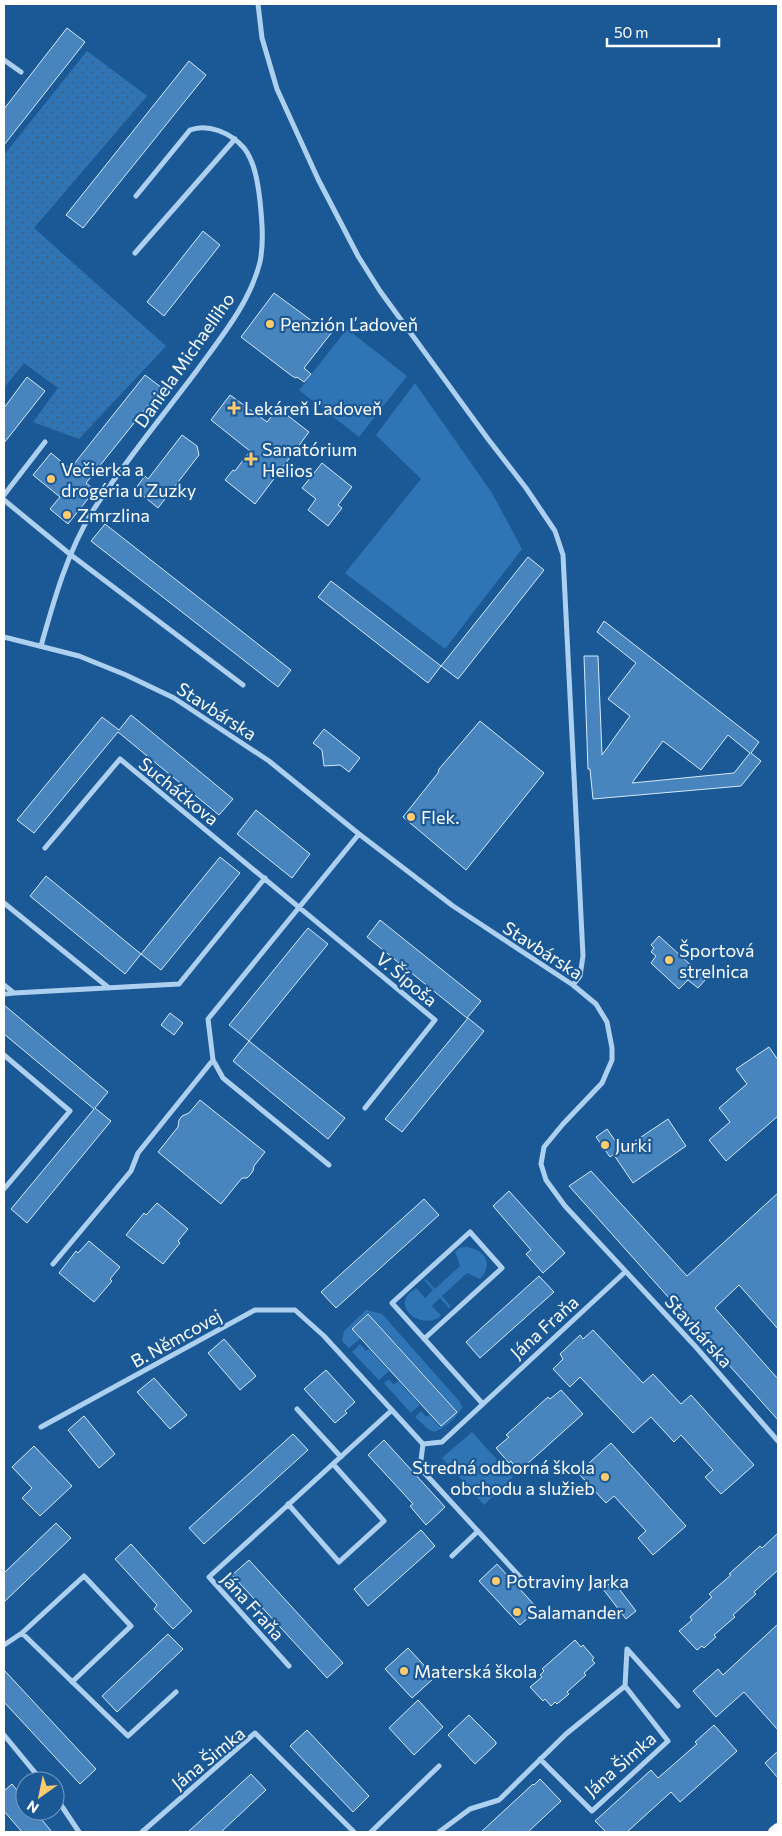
<svg xmlns="http://www.w3.org/2000/svg" width="782" height="1836" font-family="Commissioner,sans-serif">
	<style>
		.grass { fill: #2f74b4 }
		.park { fill: url(#park-dots) }
		.building { fill: #4885be; stroke: #d5e9fb; fill-rule: evenodd }
		.lines { fill: none; stroke-linecap: round; stroke-linejoin: round }
		.street { stroke: #aed0f0; stroke-width: 5 }
		.primary { stroke: #f7faff; stroke-width: 12 }
		.poi-dot { fill: #ffcb6d; stroke: #1b5996; stroke-width: 2 }
		.labels { text-anchor: middle; dominant-baseline: central; stroke-width: 4.5; stroke-linejoin: round; paint-order: stroke }
		.poi-label { font-size: 18px; fill: #fff; stroke: #1b5996; text-anchor: start }
		.street-label { font-size: 18px; fill: #fff; stroke: #1b5996 }
	</style>
	<defs>
		<pattern id="park-dots" width="8" height="8" patternUnits="userSpaceOnUse" patternTransform="scale(1.25)"><rect width="8" height="8" fill="#2f74b4"/><path d="M2 2h.1M6 6h.1" fill="none" stroke="#3f5e7b" stroke-width="1.8" stroke-linecap="round"/></pattern>
	</defs>
	<rect width="100%" height="100%" fill="#1b5996"/>
	<path class="grass" d="M347 329 407 376 359 437 299 390Z
		M415 383 492 493 522 549 445 649 345 573 421 479 376 435Z
		M466 1247C485 1249 494 1264 480 1279L467 1273 442 1296 451 1307 449 1308 440 1298 432 1306 441 1316C425 1329 397 1313 407 1296 409 1293 413 1290 416 1288L425 1298 433 1290 424 1280 426 1279 435 1289 460 1266 455 1252 459 1248Z
		M366 1310 382 1314 460 1402 462 1408C456 1417 445 1429 434 1432L428 1429 415 1417 421 1411 426 1417 429 1415 440 1427 457 1411 368 1313 351 1329 360 1339 349 1348 342 1341 344 1331Z
		M360 1344 366 1351 369 1349 389 1371 379 1380 352 1352Z
		M389 1379 394 1385 398 1381 420 1405 411 1413 384 1383Z
		M472 1432 513 1477 484 1505 442 1458Z"/>
	<path class="park" d="M87 51 147 96 34 228 166 346 79 439 33 422 58 388 24 363 4 388V155Z"/>
	<path class="building" d="M67 28 85 42 4 145V109Z
		M189 61 206 75 83 228 66 215Z
		M203 231 220 245 164 316 147 302Z
		M274 293 319 326 321 324 332 332 304 368 311 374 304 382 297 377 296 378 292 376 241 337Z
		M145 375 162 388 86 483 95 490 68 524 50 509 60 497 33 475 51 453 70 469Z
		M27 377 45 391 4 443V408Z
		M230 395 267 422 278 408 309 432 255 504 225 480 233 470 235 471 250 451 211 420Z
		M182 435 197 446 199 455 158 508 135 489 145 476 148 479Z
		M322 463 352 487 338 505 342 508 328 526 308 510 316 499 302 488Z
		M105 524 291 670 278 687 91 541Z
		M528 557 544 570 458 679 441 666Z
		M331 581 441 666 428 683 318 597Z
		M604 621 759 742 751 753 761 761 741 786 593 799 590 769H588L584 656H598L602 755 630 716 608 699 636 663 597 632ZM728 735 750 753 734 773 632 783 663 741 701 770Z
		M131 715 233 799 219 815 118 732 34 833 17 820 102 717 119 730Z
		M480 721 544 773 466 870 403 817 438 773 439 769Z
		M324 729 360 758 349 772 340 765 324 766 322 750 313 743Z
		M256 810 310 854 292 878 237 834Z
		M220 857 240 873 161 970 141 954Z
		M46 876 141 954 125 974 30 896Z
		M380 920 481 1001 467 1018 367 937Z
		M308 928 328 944 249 1041 229 1025Z
		M659 936 706 979 698 988 688 980 679 989 651 963 656 956 651 952 654 948 651 945Z
		M4 1005 108 1092 95 1108 111 1121 27 1223 11 1209 94 1109 4 1034Z
		M170 1013 183 1023 174 1035 161 1025Z
		M468 1018 484 1031 402 1132 385 1119Z
		M249 1041 345 1118 328 1139 233 1061Z
		M769 1047 778 1060V1116L726 1161 709 1140 730 1122 719 1108 747 1084 736 1069Z
		M200 1100 265 1152 254 1166 253 1171 250 1175 247 1178H242L221 1204 158 1152 178 1127 179 1120 182 1116 189 1113Z
		M668 1119 686 1146 633 1183 614 1155Z
		M607 1129 621 1149 610 1157 596 1137Z
		M591 1171 687 1276 778 1193V1329L739 1285 715 1308 778 1379V1420L569 1186Z
		M509 1191 565 1253 543 1273 526 1254 531 1250 493 1206Z
		M424 1199 439 1215 336 1308 321 1292Z
		M157 1203 188 1229 178 1241 180 1243 163 1264 126 1235 144 1213 146 1215Z
		M89 1241 120 1267 110 1279 112 1281 94 1302 59 1273 76 1251 78 1253Z
		M539 1276 554 1292 480 1358 466 1342Z
		M368 1314 457 1412 441 1426 352 1329Z
		M593 1330 643 1383 653 1374 681 1404 691 1395 754 1465 721 1494 705 1477 713 1470 681 1435 674 1442 651 1417 633 1433 580 1377 570 1387 553 1369 563 1359 560 1354 580 1335 583 1339Z
		M224 1339 256 1376 240 1390 208 1353Z
		M326 1370 355 1402 345 1411 347 1413 335 1423 304 1389Z
		M154 1378 187 1415 170 1429 137 1392Z
		M561 1390 583 1414 518 1472 511 1461 509 1463 496 1448 509 1437 506 1435 548 1397 550 1399Z
		M84 1416 115 1454 99 1468 68 1430Z
		M293 1434 308 1450 204 1544 189 1528Z
		M384 1440 445 1507 426 1525 410 1506 413 1504 368 1455Z
		M611 1443 686 1526 653 1555 638 1538 646 1531 614 1496 606 1503 578 1473Z
		M34 1446 72 1486 40 1516 22 1498 32 1488 12 1467Z
		M56 1523 71 1538 4 1602V1573Z
		M421 1530 435 1546 368 1606 354 1589Z
		M778 1533V1570L754 1592 756 1594 733 1615 735 1617 714 1635 716 1637 704 1648 702 1646 697 1650 679 1631 692 1620 690 1617 712 1597 709 1594 731 1575 729 1574 760 1546 762 1548Z
		M131 1544 192 1611 173 1629 154 1609 157 1605 115 1559Z
		M249 1560 343 1663 327 1678 232 1575Z
		M497 1564 538 1609 520 1625 479 1581Z
		M613 1581 636 1611 626 1619 603 1589Z
		M778 1624V1730L744 1692 716 1717 693 1691 718 1669 723 1675Z
		M168 1634 183 1649 117 1712 102 1696Z
		M575 1640 581 1647 583 1645 594 1658 592 1660 595 1663 584 1673 586 1675 567 1692 569 1694 557 1704 555 1702 551 1706 545 1699 543 1701 530 1687 542 1677 540 1675 544 1671 542 1669Z
		M408 1648 433 1675 432 1677 434 1678 412 1698 385 1669Z
		M4 1670 96 1769 80 1784 4 1702Z
		M418 1700 443 1727 414 1755 389 1728Z
		M469 1715 496 1742V1744L475 1764 448 1735Z
		M714 1725 737 1751 680 1802 671 1792 627 1832H606L595 1821 651 1770 658 1778 697 1744 695 1742Z
		M307 1730 369 1796 353 1812 290 1746Z
		M778 1751V1778L765 1763Z
		M251 1774 266 1790 221 1832H188Z
		M540 1779 561 1801 528 1832H481L533 1784 534 1785Z
		M12 1784 25 1800V1811H34L37 1814 52 1832H22L4 1811V1791Z"/>
	<g class="lines">
		<path class="street" d="M258 4 262 38 277 89 318 179 358 256 380 291 488 439 526 488 555 531 563 555 583 956 580 976 573 985
			M4 60 21 72
			M135 253 235 139
			M4 495 45 442
			M4 500 71 555 243 685
			M4 637 79 656 126 675 174 698 269 761 359 834 453 906 573 985 596 1004 607 1022 612 1048V1060L602 1083 563 1124 544 1147 541 1164 546 1180 565 1206 695 1346 778 1441
			M41 646C54 600 67 553 92 512 124 462 163 416 198 369 222 336 250 302 260 262 264 242 262 221 260 201 258 184 255 162 244 148 231 133 208 123 190 130L136 196
			M45 848 120 759 435 1020 365 1108
			M4 903 109 988
			M4 985 14 993 179 984 265 878
			M4 994 14 993
			M4 1055 70 1111 4 1189
			M213 1060 223 1078 329 1165
			M53 1264 131 1171 138 1153 213 1060 208 1019 359 834
			M424 1339 502 1268 470 1232 392 1303 482 1403
			M297 1409 341 1457
			M41 1427 255 1310H295L324 1336 423 1444 420 1468 521 1578
			M423 1444 442 1442 625 1272
			M288 1504 339 1562 384 1521 333 1464
			M452 1556 477 1532
			M22 1633 128 1736 176 1692
			M4 1645 22 1633 84 1576 131 1626 72 1682
			M289 1666 209 1577 392 1410
			M4 1735 42 1781
			M540 1759 592 1811 668 1741 625 1686
			M55 1796 79 1832
			M142 1832 255 1733 354 1832
			M371 1832 439 1766
			M439 1832 470 1809 499 1800 566 1734 625 1686 627 1649 678 1706"/>
		<path class="primary" d="M774 1832 778 1829"/>
	</g>
	<g class="poi-dot">
		<circle cx="270" cy="324" r="5"/>
		<path d="M231.5 400.5h5v5h5v5h-5v5h-5v-5h-5v-5h5z"/>
		<path d="M248.5 451.5h5v5h5v5h-5v5h-5v-5h-5v-5h5z"/>
		<circle cx="51" cy="479" r="5"/>
		<circle cx="67" cy="515" r="5"/>
		<circle cx="411" cy="817" r="5"/>
		<circle cx="669" cy="960" r="5"/>
		<circle cx="605" cy="1145" r="5"/>
		<circle cx="605" cy="1477" r="5"/>
		<circle cx="496" cy="1581" r="5"/>
		<circle cx="517" cy="1612" r="5"/>
		<circle cx="404" cy="1671" r="5"/>
	</g>
	<g class="labels">
		<g class="poi-label">
			<text x="280" y="324">Penzión Ľadoveň</text>
			<text x="244" y="408">Lekáreň Ľadoveň</text>
			<text x="262" y="449">Sanatórium<tspan x="262" dy="21">Helios</tspan></text>
			<text x="61" y="469">Večierka a<tspan x="61" dy="21">drogéria u Zuzky</tspan></text>
			<text x="77" y="515">Zmrzlina</text>
			<text x="421" y="817">Flek.</text>
			<text x="679" y="950">Športová<tspan x="679" dy="21">strelnica</tspan></text>
			<text x="615" y="1145">Jurki</text>
			<text x="595" y="1467" text-anchor="end">Stredná odborná škola<tspan x="595" dy="21">obchodu a služieb</tspan></text>
			<text x="506" y="1581">Potraviny Jarka</text>
			<text x="527" y="1612">Salamander</text>
			<text x="414" y="1671">Materská škola</text>
		</g>
		<g class="street-label">
			<text transform="translate(184 360) rotate(-55)">Daniela Michaelliho</text>
			<text transform="translate(217 711) rotate(33)">Stavbárska</text>
			<text transform="translate(179 791) rotate(39)">Sucháčkova</text>
			<text transform="translate(543 950) rotate(33)">Stavbárska</text>
			<text transform="translate(407 979) rotate(40)">V. Šípoša</text>
			<text transform="translate(544 1327) rotate(-42)">Jána Fraňa</text>
			<text transform="translate(699 1331) rotate(48)">Stavbárska</text>
			<text transform="translate(176 1338) rotate(-29)">B. Němcovej</text>
			<text transform="translate(253 1606) rotate(48)">Jána Fraňa</text>
			<text transform="translate(208 1758) rotate(-39)">Jána Šimka</text>
			<text transform="translate(620 1764) rotate(-41)">Jána Šimka</text>
		</g>
	</g>
	<rect width="782" height="1836" fill="none" stroke="#ffffff" stroke-width="10"/>
	<g transform="translate(40 1796) rotate(213)"><circle r="24" fill="#1b5996" stroke="#769bc0"/>
	<path d="M0-4L9 19L0 12L-9 19Z" fill="#ffcb6d"/>
	<text y="-8" font-size="14" font-weight="bold" text-anchor="middle" fill="#ffffff">N</text>
	</g>
	<path d="M607 38v8h112v-8" fill="none" stroke="#ffffff" stroke-width="2.5"/>
	<text x="614" y="38" font-size="15" fill="#ffffff" stroke="#1b5996" stroke-width="4" paint-order="stroke">50 m</text>
</svg>
